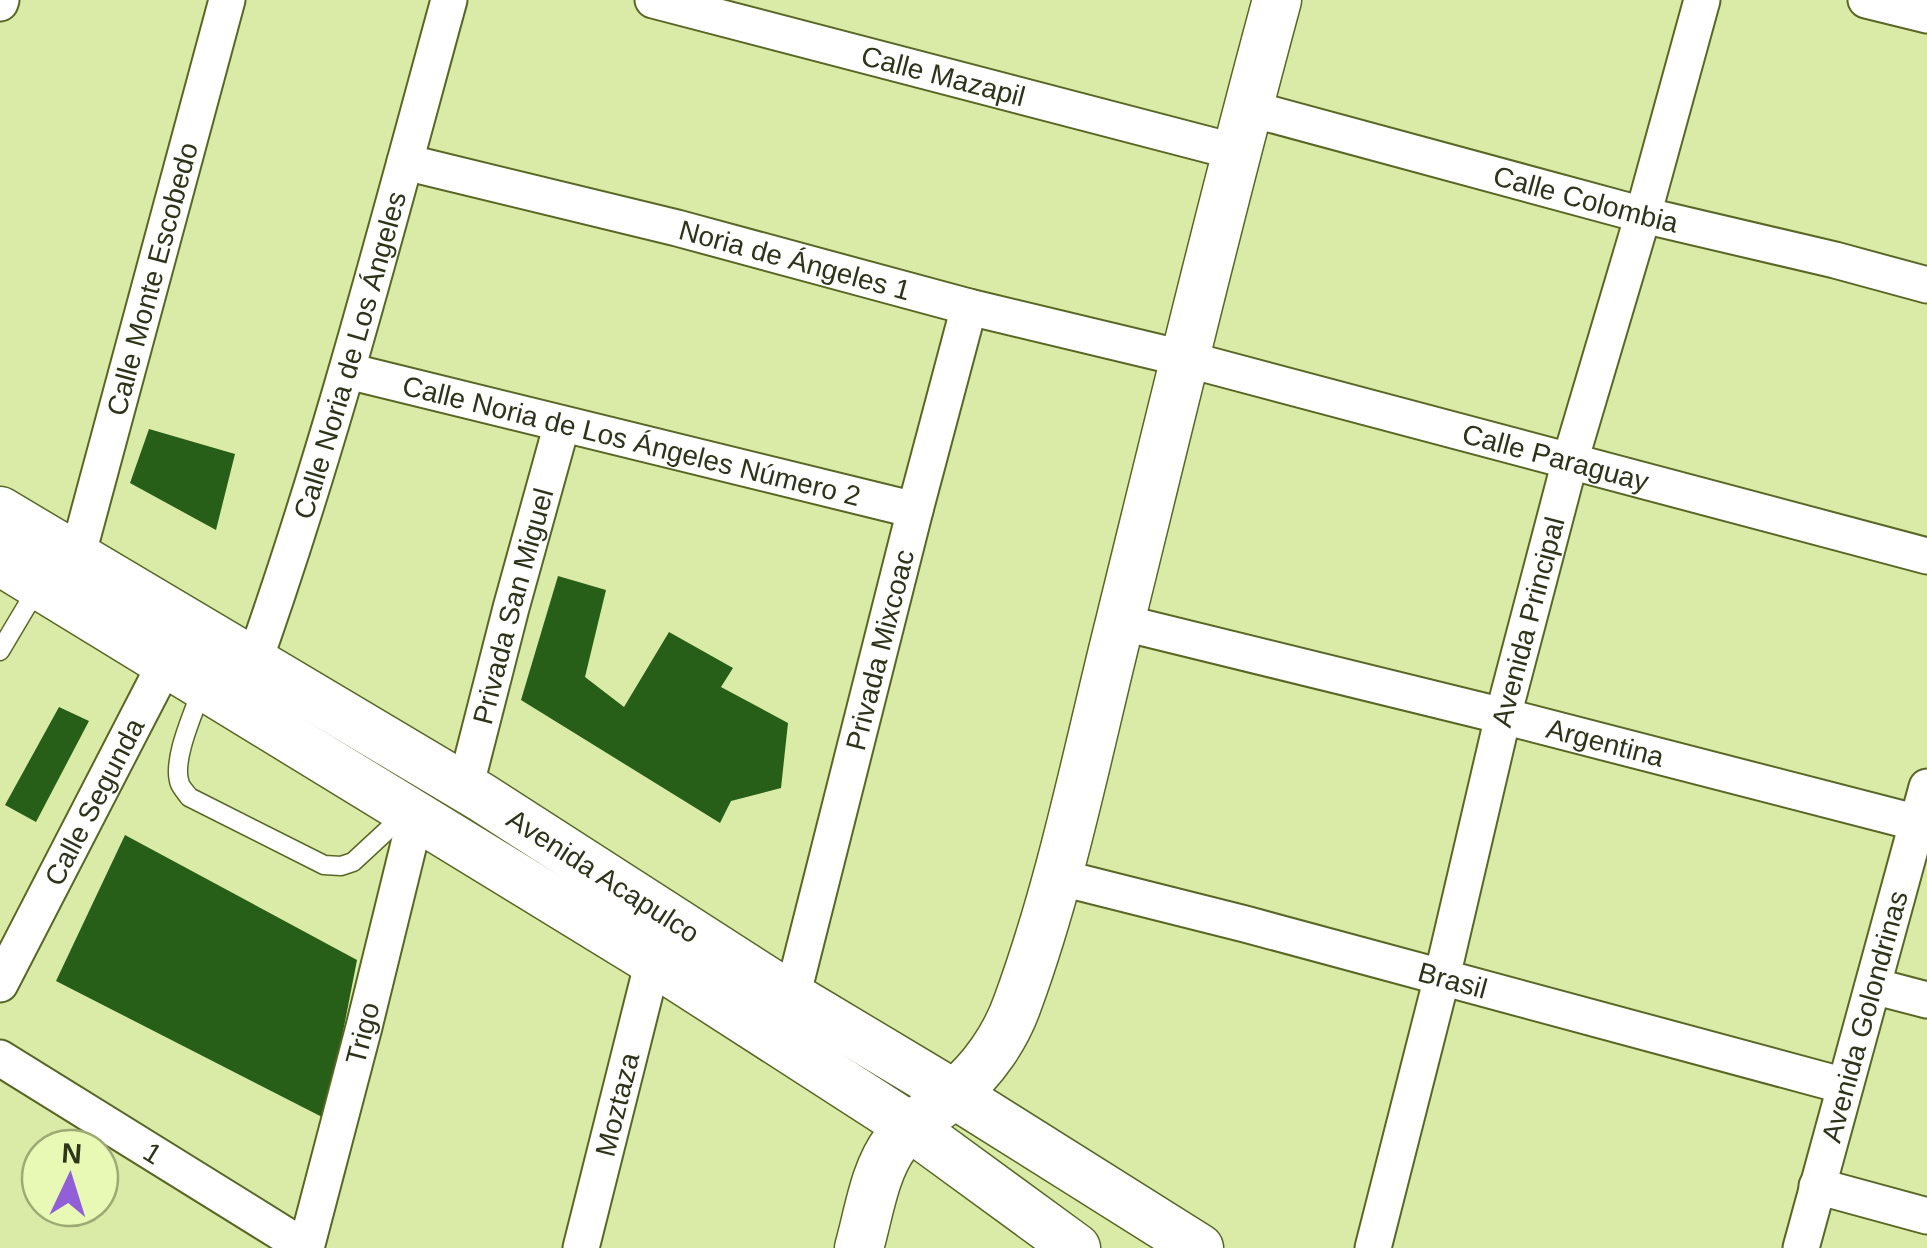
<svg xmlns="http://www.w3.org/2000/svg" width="1927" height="1248" font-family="Helvetica,sans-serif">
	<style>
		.building { fill: #275f18 }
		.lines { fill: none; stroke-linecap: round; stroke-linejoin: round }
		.lane-casing { stroke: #596726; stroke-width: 21 }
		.street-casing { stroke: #596726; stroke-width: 39 }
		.secondary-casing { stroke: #596726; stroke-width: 51 }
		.lane { stroke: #fff; stroke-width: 18 }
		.street { stroke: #fff; stroke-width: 35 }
		.secondary { stroke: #fff; stroke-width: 48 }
		.labels { text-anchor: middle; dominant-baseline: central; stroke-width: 10; stroke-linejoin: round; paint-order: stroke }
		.street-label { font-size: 28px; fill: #2e3419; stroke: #e7f9b4 }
	</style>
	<rect width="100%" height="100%" fill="#daeba7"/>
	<path class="building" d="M149 429 235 454 216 530 130 483Z
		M558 576 606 590 585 677 624 707 669 632 733 668 721 687 788 723 781 788 731 801 720 823 521 700Z
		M59 707 89 721 36 822 5 805Z
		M125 835 357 960 326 1119 56 981Z"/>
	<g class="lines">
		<defs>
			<path id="lane" d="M0 651 38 587
				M202 689C194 712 171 761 180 784 181 787 187 794 189 797L324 865 341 866 353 862 407 812"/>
			<g id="street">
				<path id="s1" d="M653 0 1236 152"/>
				<path d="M1866 0 1927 15"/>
				<path d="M0 3 1 0"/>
				<path id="s2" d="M1248 108 1643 215 1835 260 1927 285"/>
				<path id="s3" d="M405 162 677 228 969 307 1186 359 1927 556"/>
				<path id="s4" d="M348 371 915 510"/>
				<path id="s5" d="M77 557 227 0"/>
				<path id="s6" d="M1120 622 1503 716 1918 823"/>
				<path id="s7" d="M246 684C327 460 386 230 449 0"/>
				<path id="s8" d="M465 788 511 608 562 424"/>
				<path id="s9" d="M1058 877 1245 924 1845 1086"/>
				<path id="s10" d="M0 984 175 645"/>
				<path d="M1873 986 1927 1000"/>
				<path id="s11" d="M792 997 915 510 969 307"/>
				<path id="s12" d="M0 1058 306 1248"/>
				<path d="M1817 1186 1927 1216"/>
				<path id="s13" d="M306 1248 364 1027 416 815"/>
				<path id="s14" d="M581 1248 653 961"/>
				<path id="s15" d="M1373 1248 1442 977 1503 716 1570 461 1643 215 1702 0"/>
				<path id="s16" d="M1801 1248 1927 787"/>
			</g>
			<g id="secondary">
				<path id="s17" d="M0 511 481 797 792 997 954 1094 1199 1248"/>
				<path d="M0 561 653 961 909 1126 1076 1248"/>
				<path d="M859 1248C869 1213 874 1171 896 1142 912 1121 935 1111 954 1094 983 1070 1006 1037 1018 1002 1063 879 1088 749 1120 622 1171 415 1221 207 1277 0"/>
			</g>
		</defs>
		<use href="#lane" class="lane-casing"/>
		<use href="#street" class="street-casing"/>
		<use href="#secondary" class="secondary-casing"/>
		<use href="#lane" class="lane"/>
		<use href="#street" class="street"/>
		<use href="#secondary" class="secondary"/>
	</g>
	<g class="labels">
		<g class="street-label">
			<text stroke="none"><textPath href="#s1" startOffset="300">Calle Mazapil</textPath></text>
			<text stroke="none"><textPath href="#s2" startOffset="350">Calle Colombia</textPath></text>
			<text stroke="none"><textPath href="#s3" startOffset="402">Noria de Ángeles 1</textPath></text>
			<text stroke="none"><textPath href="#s5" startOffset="288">Calle Monte Escobedo</textPath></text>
			<text stroke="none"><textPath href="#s7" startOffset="345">Calle Noria de Los Ángeles</textPath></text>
			<text stroke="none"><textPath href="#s4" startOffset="292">Calle Noria de Los Ángeles Número 2</textPath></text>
			<text stroke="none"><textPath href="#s3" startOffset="1188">Calle Paraguay</textPath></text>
			<text stroke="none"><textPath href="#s8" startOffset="188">Privada San Miguel</textPath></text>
			<text stroke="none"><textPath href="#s15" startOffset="645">Avenida Principal</textPath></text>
			<text stroke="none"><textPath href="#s11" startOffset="358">Privada Mixcoac</textPath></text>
			<text stroke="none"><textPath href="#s6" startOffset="500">Argentina</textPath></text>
			<text stroke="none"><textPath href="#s10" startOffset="205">Calle Segunda</textPath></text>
			<text stroke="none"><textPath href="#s17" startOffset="705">Avenida Acapulco</textPath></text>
			<text stroke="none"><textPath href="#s9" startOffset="408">Brasil</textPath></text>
			<text stroke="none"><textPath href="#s16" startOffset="240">Avenida Golondrinas</textPath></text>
			<text stroke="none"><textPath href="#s13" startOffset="222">Trigo</textPath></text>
			<text stroke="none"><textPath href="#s14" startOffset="148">Moztaza</textPath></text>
			<text stroke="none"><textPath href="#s12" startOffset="180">1</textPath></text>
		</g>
	</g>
	<g transform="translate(70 1178) rotate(4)"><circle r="48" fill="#e7f9b4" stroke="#9daa76" stroke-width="2.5"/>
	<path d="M0-8L18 38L0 25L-18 38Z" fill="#915fd8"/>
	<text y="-15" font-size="28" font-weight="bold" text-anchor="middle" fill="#2e3419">N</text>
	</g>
</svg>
